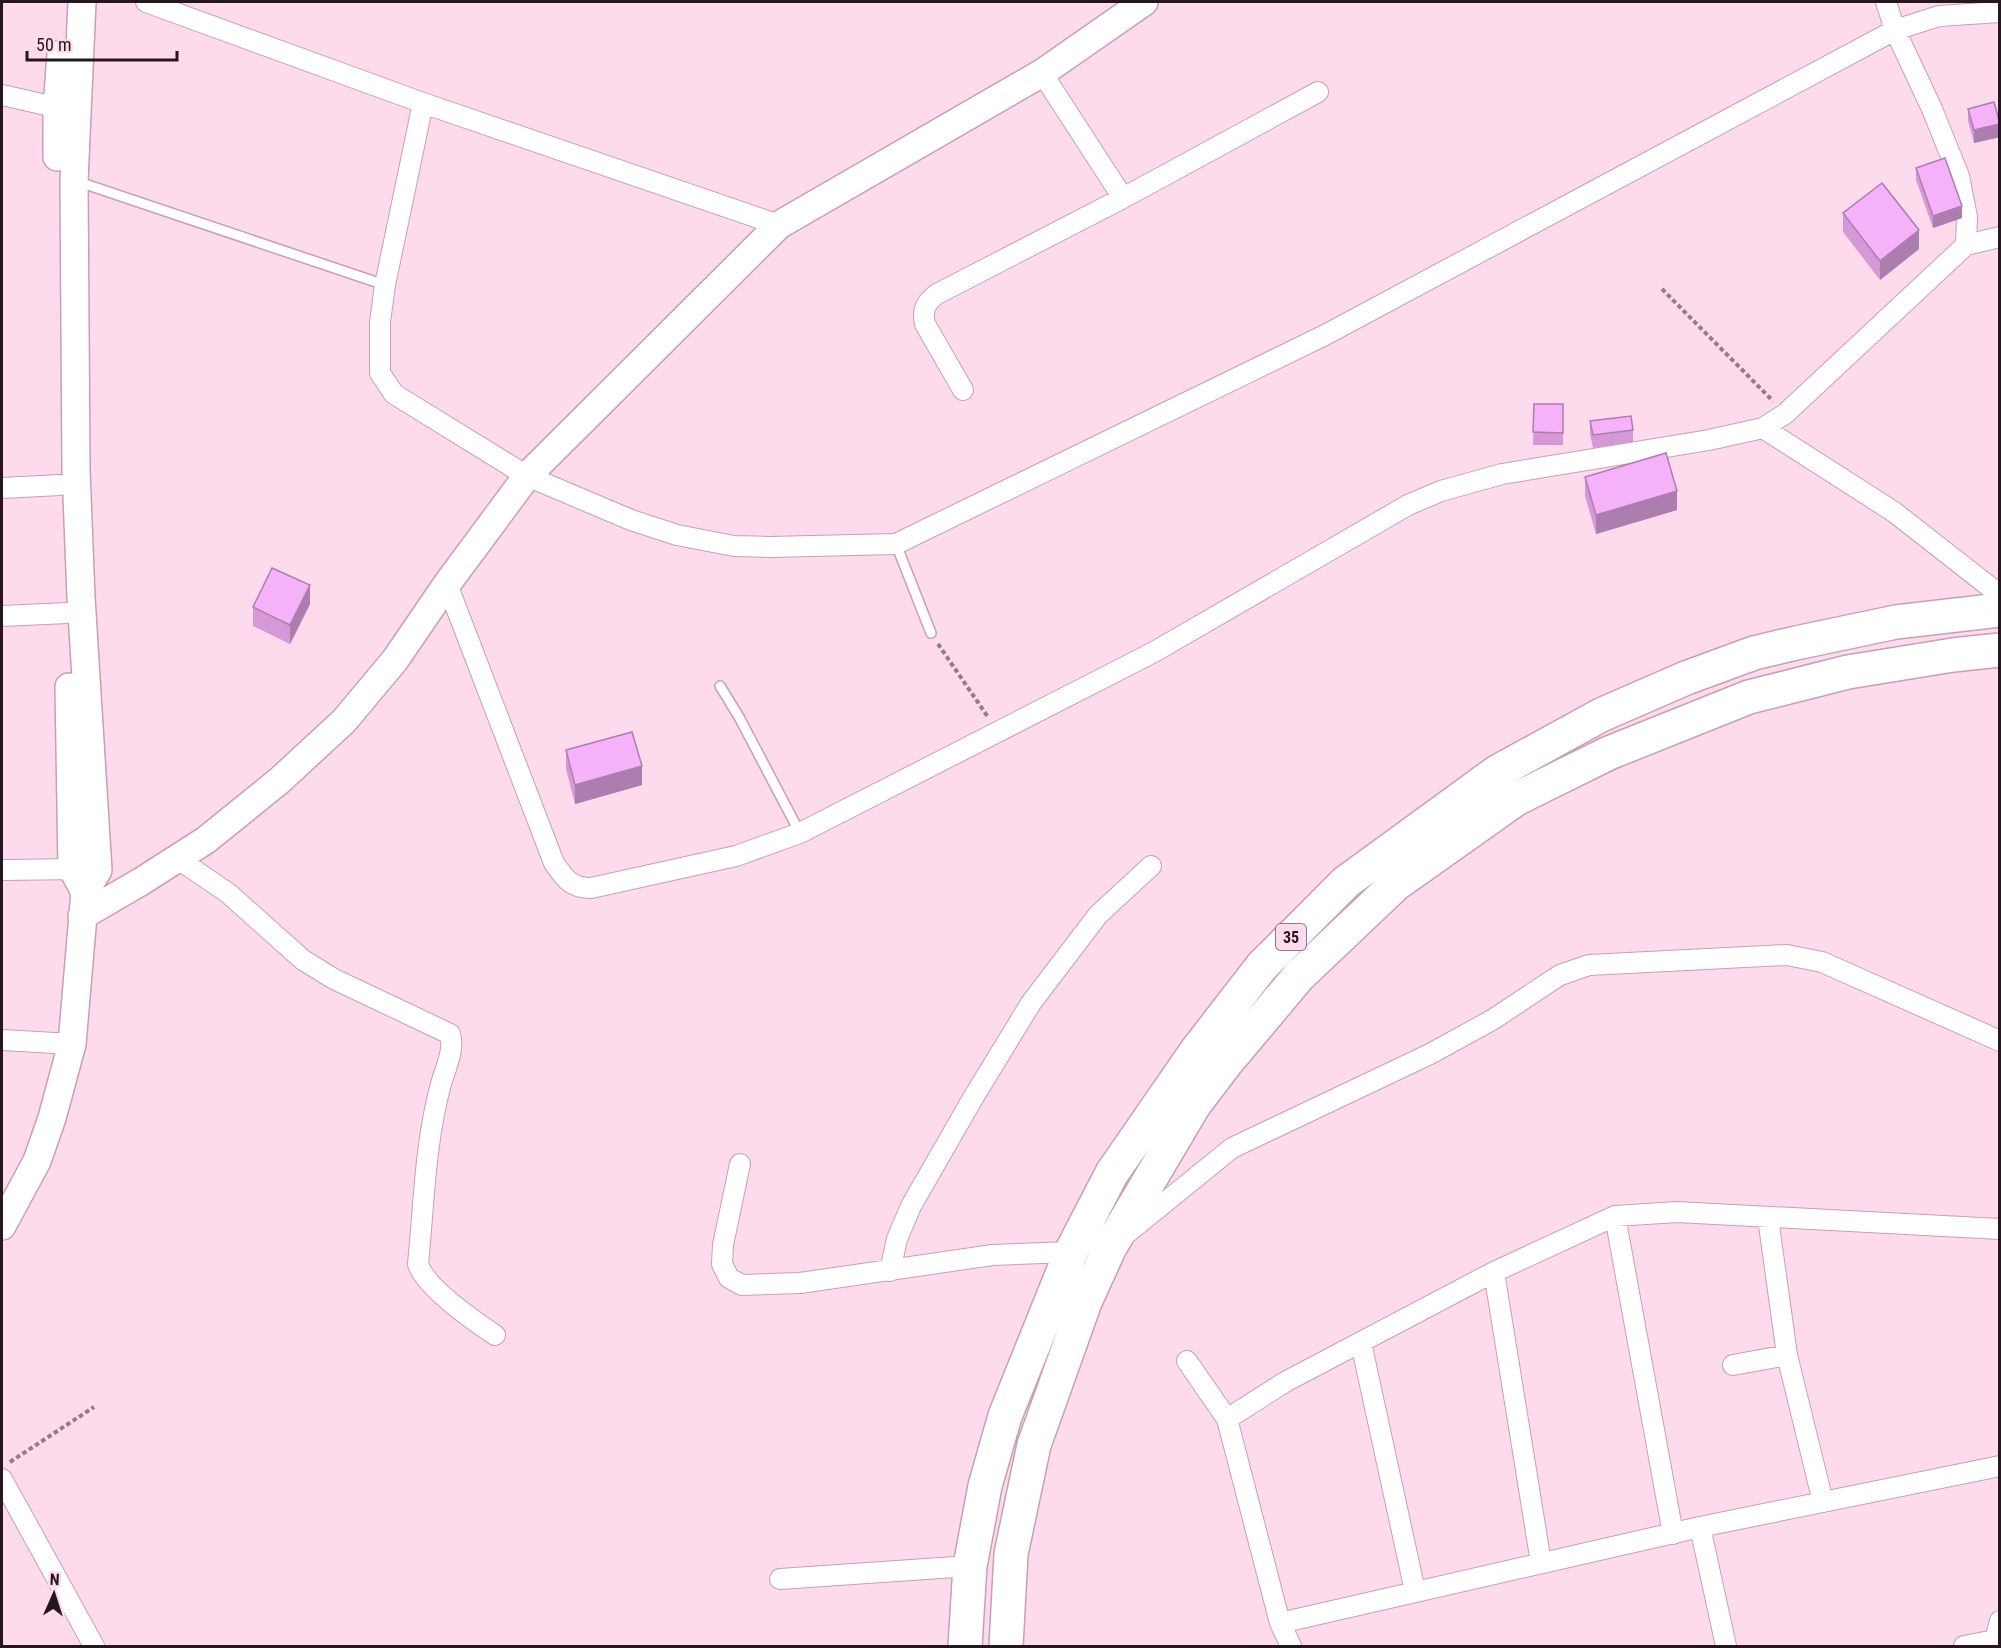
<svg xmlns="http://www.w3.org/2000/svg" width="2001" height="1648" font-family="'Roboto Condensed',sans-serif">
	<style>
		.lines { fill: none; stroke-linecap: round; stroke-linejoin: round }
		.lane-casing { stroke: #c89fb5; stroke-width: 12 }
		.street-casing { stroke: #c89fb5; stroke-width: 22 }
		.secondary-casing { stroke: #c89fb5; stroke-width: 30 }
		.highway-casing { stroke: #c89fb5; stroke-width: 36 }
		.path { stroke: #947b88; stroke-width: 4; stroke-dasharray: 4.5 3; stroke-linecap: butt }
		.lane { stroke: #fff; stroke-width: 9 }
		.street { stroke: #fff; stroke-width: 20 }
		.secondary { stroke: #fff; stroke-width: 27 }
		.highway { stroke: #fff; stroke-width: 33 }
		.wall { fill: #d499d6 }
		.shaded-wall { fill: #ac7dae }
		.building { fill: #f6b2f9; stroke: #ac7dae; stroke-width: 1.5 }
		.labels { text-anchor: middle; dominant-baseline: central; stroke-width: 4.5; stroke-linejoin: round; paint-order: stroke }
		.shield { fill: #fddbed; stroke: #66515d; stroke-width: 1.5 }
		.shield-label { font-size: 16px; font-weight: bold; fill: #25161f }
	</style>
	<rect width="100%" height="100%" fill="#fddbed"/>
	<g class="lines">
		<defs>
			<path id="lane" d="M76 181 385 285
				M896 544 931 633
				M720 686 739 717 800 833"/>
			<path id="street" d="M146 2 423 103 779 225
				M1886 2 1895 30 1932 109 1959 176 1967 217 1966 245
				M1042 73 1123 198
				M2 95 68 110
				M423 103 385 285 380 322V373L394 394 527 476 631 520 677 535 734 546 770 547 896 544 1325 335 1895 30 1939 16 2000 12
				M963 390 925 324C922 310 925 303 937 294L1123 198 1318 92
				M1763 428 1894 512 2000 595
				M2 488 60 485
				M447 584 554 863C565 879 571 888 591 888L736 856 800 833 1154 652 1408 505 1441 491 1502 474 1709 440 1763 428 1785 414 1966 245 2000 237
				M2 616 67 613
				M178 859 228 893 303 960 334 979 450 1034C455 1050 445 1069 441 1084 425 1142 424 1204 418 1264 426 1288 474 1321 495 1335
				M2 870 83 869
				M2 1040 72 1044
				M740 1164 723 1245 722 1264 729 1278 742 1285 800 1283 993 1255 1071 1252
				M1615 1216 1673 1534
				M1768 1218 1787 1355 1823 1502
				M1126 1234 1232 1148 1430 1054 1492 1020 1560 975 1589 965 1787 955 1822 962 2000 1041
				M890 1271 897 1239 911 1206 973 1098 1031 1003 1098 915 1151 866
				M1494 1272 1541 1563
				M1361 1343 1415 1591
				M1187 1361 1227 1419 1280 1623 1291 1646
				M1733 1365 1787 1355
				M1227 1419 1285 1382 1494 1272 1615 1216 1677 1212 2000 1229
				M2 1479 94 1646
				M1700 1527 1726 1646
				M780 1579 970 1566
				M1280 1623 1700 1527 2000 1466
				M1964 1646 1995 1640
				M1996 1646 1995 1640 2000 1621"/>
			<path id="secondary" d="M57 157V109L61 54
				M69 687 72 868 85 892
				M82 916 142 881 206 840 279 781 344 721 395 660 447 584 527 476 779 225 1042 73 1144 2
				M2 1226 37 1161 52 1118 72 1044 85 892 98 870 81 597 76 470 74 181 82 2"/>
			<path id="highway" d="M965 1646 970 1566 985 1486 1005 1416 1071 1252 1112 1173 1197 1050 1262 966 1346 882 1497 772 1601 715 1686 678 1754 653 1796 643 1896 622 2000 610
				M1006 1646 1011 1554 1034 1445 1085 1302 1110 1247 1194 1105 1226 1063 1299 976 1396 884 1516 799 1609 753 1749 697 1848 672 1953 655 2000 650"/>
		</defs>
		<use href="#lane" class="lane-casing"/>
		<use href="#street" class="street-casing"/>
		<use href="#secondary" class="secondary-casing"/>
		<use href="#highway" class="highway-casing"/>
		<path class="path" d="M1662 289 1773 401
			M938 644 988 717
			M10 1462 94 1407"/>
		<use href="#lane" class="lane"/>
		<use href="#street" class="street"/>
		<use href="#secondary" class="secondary"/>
		<use href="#highway" class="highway"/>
	</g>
	<path class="wall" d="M1968 109 2000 123V137L1974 143 1968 121Z
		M1916 168 1962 218 1933 228 1916 180Z
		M1843 213 1919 249 1880 280 1843 232Z
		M1534 404H1563V445H1533Z
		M1590 421 1633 430V442L1593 448 1590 434Z
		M1585 477 1677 510 1596 534 1585 496Z
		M310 604 290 644 253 626V607Z
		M566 750 642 785 575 804 566 769Z"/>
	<path class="shaded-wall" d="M2000 124V137L1974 143V130Z
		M1962 206V218L1933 228V216Z
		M1919 230V249L1880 280V261Z
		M1677 491V510L1596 534V515Z
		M310 585V604L290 644V625Z
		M642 766V785L575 804V785Z"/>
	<path class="building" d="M1994 102 2000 124 1974 130 1968 109Z
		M1945 158 1962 206 1933 216 1916 168Z
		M1882 183 1919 230 1880 261 1843 213Z
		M1534 404H1563V433L1533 432Z
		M1631 416 1633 430 1593 435 1590 421Z
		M1666 453 1677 491 1596 515 1585 477Z
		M272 568 310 585 290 625 253 607Z
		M632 732 642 766 575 785 566 750Z"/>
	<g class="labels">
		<rect class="shield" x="1276" y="924" width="30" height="26" rx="4.5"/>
		<g class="shield-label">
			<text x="1291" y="937">35</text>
		</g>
	</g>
	<rect width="2001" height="1648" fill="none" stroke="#25161f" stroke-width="6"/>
	<g transform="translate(54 1594) rotate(3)" stroke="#fddbed" stroke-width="4.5" paint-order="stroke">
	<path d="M0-4.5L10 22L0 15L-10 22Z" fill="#25161f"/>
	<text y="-9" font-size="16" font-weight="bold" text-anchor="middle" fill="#25161f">N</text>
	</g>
	<path d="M27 51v9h150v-9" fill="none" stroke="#25161f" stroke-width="3"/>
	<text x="36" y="51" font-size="18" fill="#25161f" stroke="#fddbed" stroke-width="4.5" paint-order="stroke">50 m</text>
</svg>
